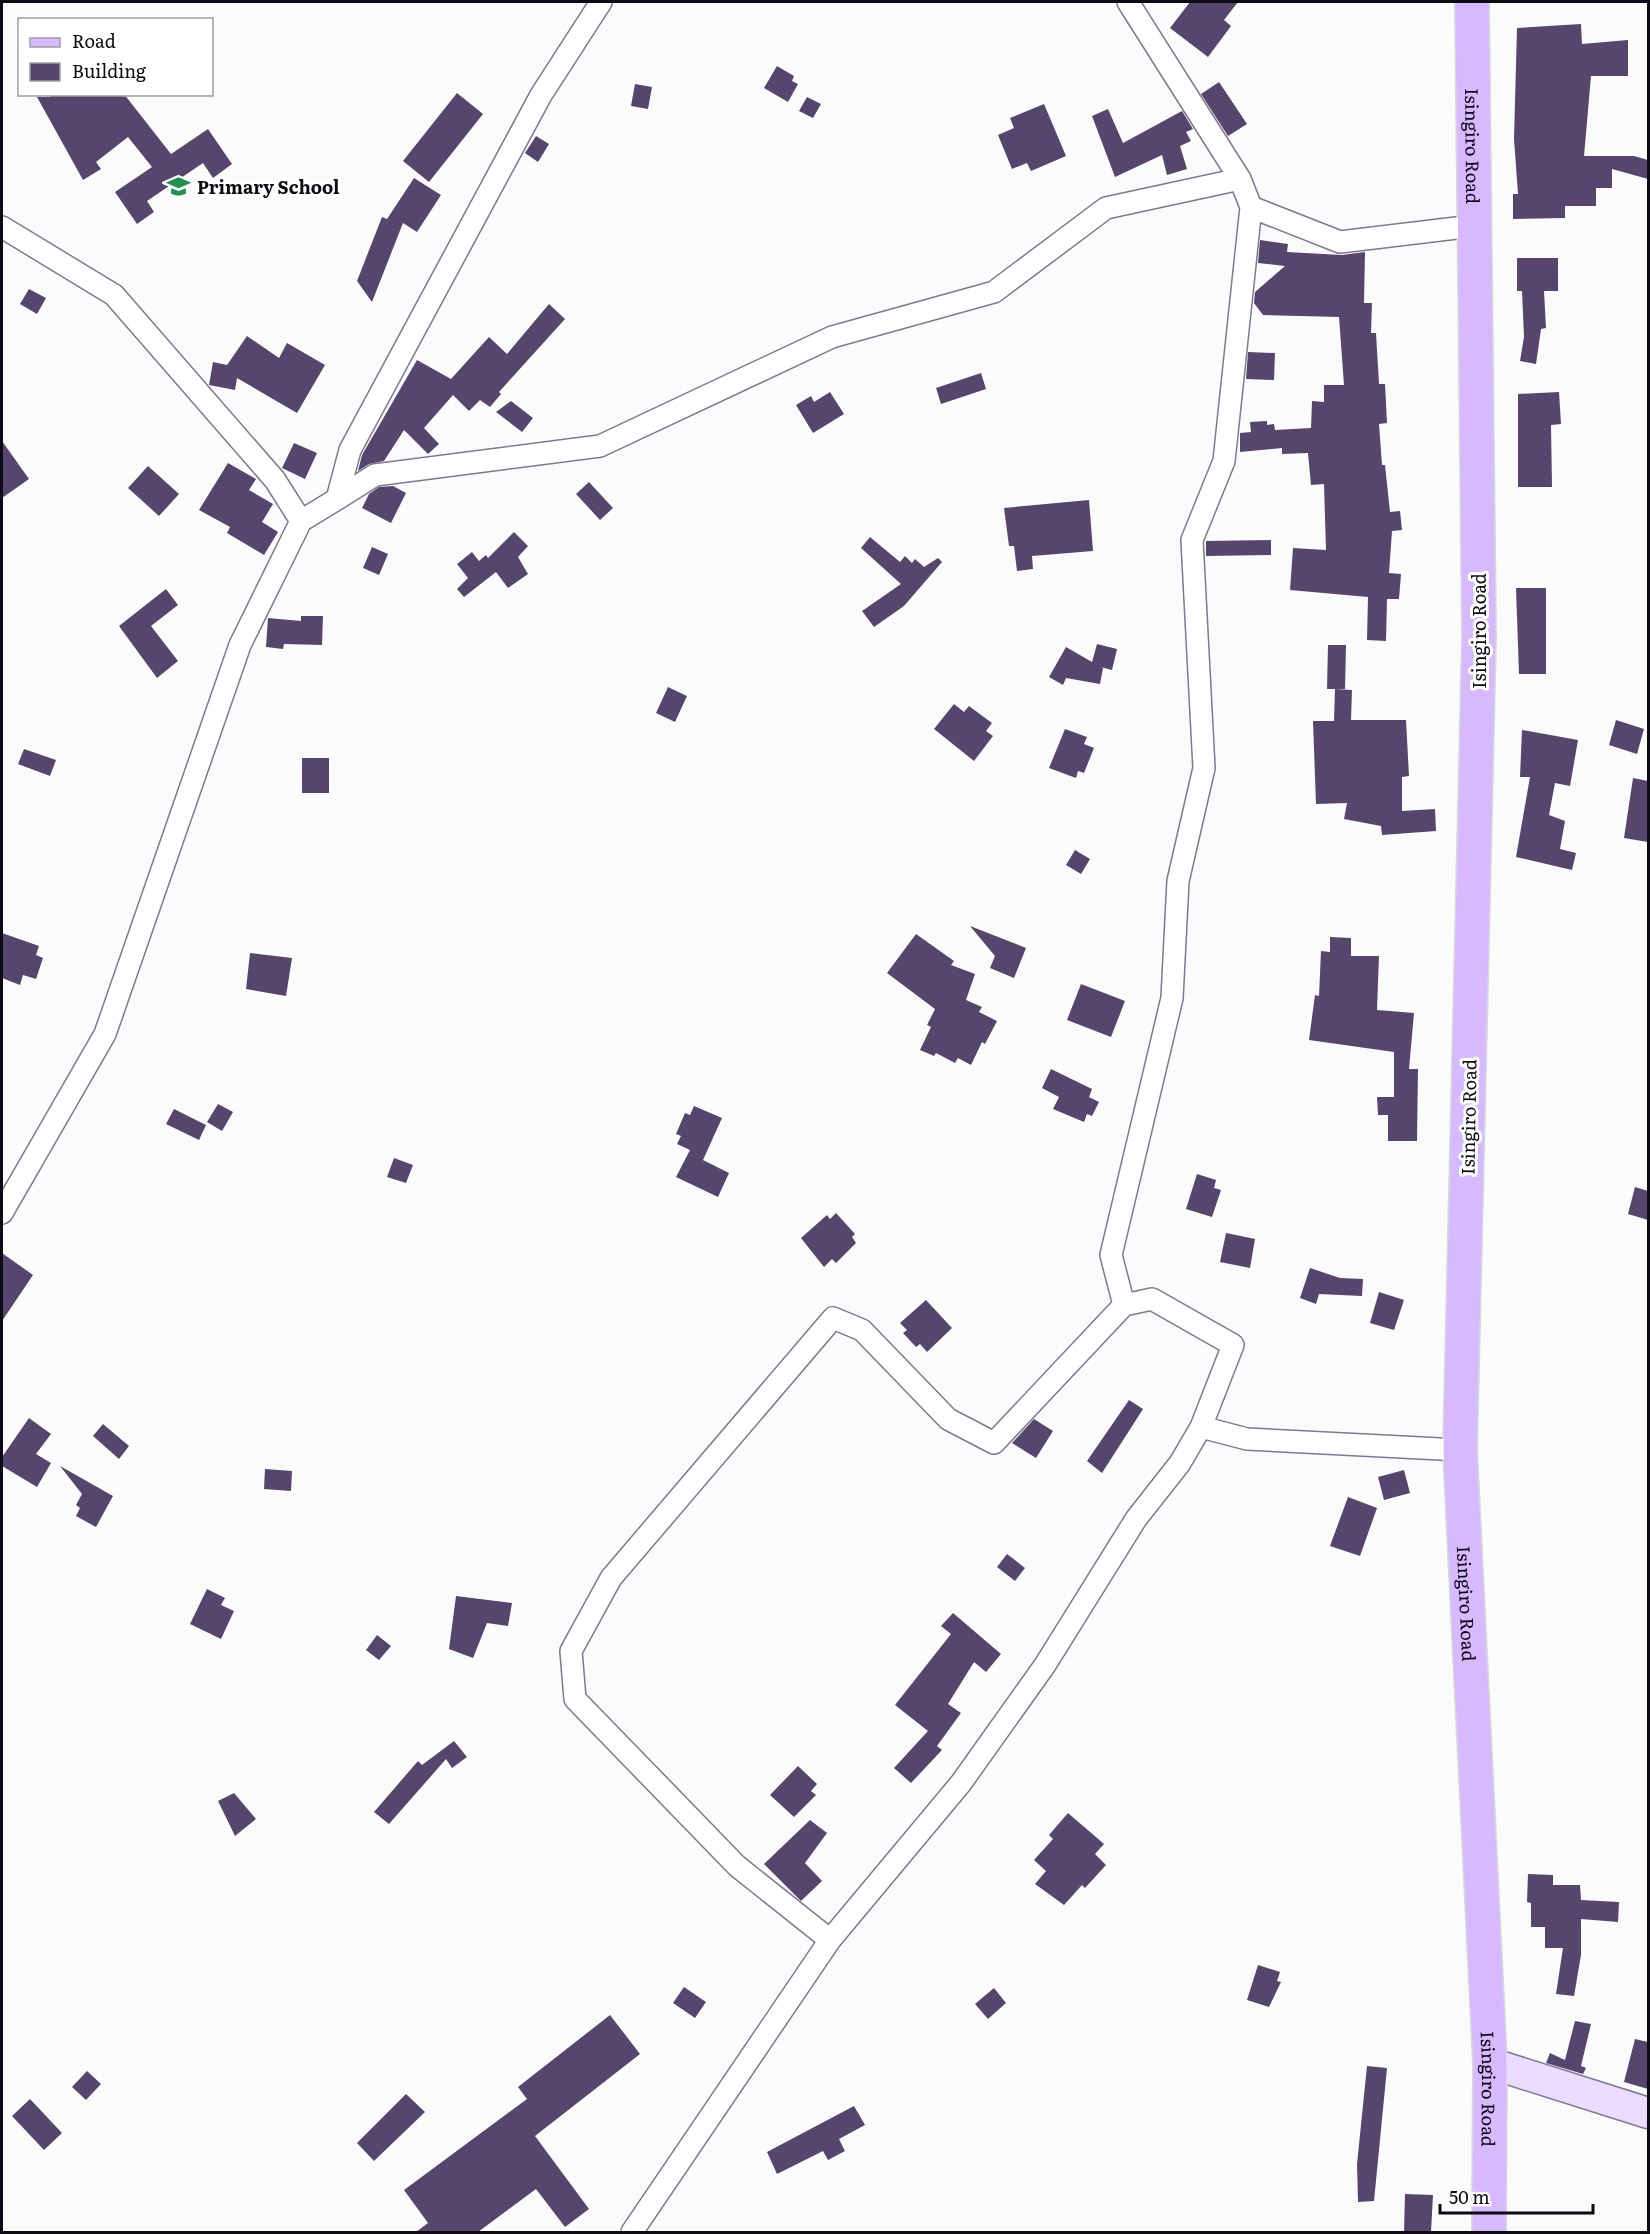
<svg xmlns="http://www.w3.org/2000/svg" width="1650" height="2234" font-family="Literata,serif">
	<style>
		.building { fill: #56466e }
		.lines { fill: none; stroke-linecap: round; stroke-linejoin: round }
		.street-casing { stroke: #807791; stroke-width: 24 }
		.secondary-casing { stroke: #807791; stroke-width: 33 }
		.primary-casing { stroke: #d8d8d9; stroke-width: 36 }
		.street { stroke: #fff; stroke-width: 21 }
		.secondary { stroke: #ebdcff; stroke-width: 30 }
		.primary { stroke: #d6b9fe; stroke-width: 33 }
		.labels { text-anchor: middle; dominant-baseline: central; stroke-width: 6; stroke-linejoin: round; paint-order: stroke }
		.street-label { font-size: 18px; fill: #0e0a13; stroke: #fff }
		.poi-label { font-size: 18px; font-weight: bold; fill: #0e0a13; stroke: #fff; text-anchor: start }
	</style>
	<rect width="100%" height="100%" fill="#fbfbfb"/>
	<path class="building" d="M1190 2H1238L1224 20 1231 26 1208 57 1170 28Z
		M1581 24 1582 44 1628 40V76H1591L1584 156H1634L1648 160V179L1612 169V188H1596V206H1565V218L1513 219V194H1518L1514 139 1517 28Z
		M777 66 794 76 792 81 798 84 788 102 764 88Z
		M1219 82 1247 124 1228 136 1201 94Z
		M635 84 652 87 648 109 631 106Z
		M457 93 483 114 429 182 403 161Z
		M54 94H124L171 154 208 129 232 164 213 178 203 163 147 201 154 212 137 224 115 192 152 167 128 137 96 162 101 169 83 180 37 97H50Z
		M807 97 821 104 813 118 799 111Z
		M1044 104 1066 156 1031 171 1027 163 1012 169 998 135 1014 128 1010 118Z
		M1108 109 1123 143 1182 111 1193 129 1186 132 1191 141 1180 146 1187 169 1167 175 1162 155 1115 177 1092 116Z
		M536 136 549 144 538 162 525 153Z
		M414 178 441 195 417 232 403 223 372 302 357 281 382 217 387 219Z
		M1260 240 1288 244 1287 252 1342 255 1365 252 1364 303H1372L1371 333H1376L1379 384H1385L1387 423 1379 424 1382 465H1385L1390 512 1400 511 1402 530 1392 531 1389 573 1401 574 1399 599H1387L1386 641 1367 640 1368 597 1290 590 1293 548 1326 550 1324 484 1311 485 1308 453 1282 454V448L1240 452V433L1251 432 1250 422 1267 421V425L1274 424 1275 430 1311 428 1312 401 1324 402V385H1344L1339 317 1263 315 1254 303 1255 292 1285 266 1258 263Z
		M1517 258H1558V291H1544L1546 328 1541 329 1536 364 1520 361 1524 337 1522 291H1517Z
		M29 289 46 298 37 314 20 304Z
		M549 304 565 319 499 392 501 394 490 407 480 400 469 411 453 395 424 428 439 444 428 454 404 430 384 461 369 464 358 471 362 455 417 360 451 379 489 337 507 354Z
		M247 336 279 358 287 343 325 365 297 413 237 378 235 390 209 385 213 362 227 365Z
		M1248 352 1275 353 1274 380 1246 379Z
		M981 373 986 389 941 404 936 388Z
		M830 392 844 414 813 433 796 405 811 396 814 402Z
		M1559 392 1561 424 1551 425 1552 487H1518V394Z
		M511 401 533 418 522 432 496 412Z
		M2 441 29 479 2 498Z
		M294 443 317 453 305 479 282 468Z
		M228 463 256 479 249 490 273 504 262 522 278 532 264 555 227 533 230 527 199 510Z
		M148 466 179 494 159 516 128 488Z
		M589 482 613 508 600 520 576 494Z
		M393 486 406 493 391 523 362 508 369 494 379 487Z
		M1089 500 1093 551 1032 556 1033 569 1017 571 1014 546H1009L1004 508Z
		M514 532 528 546 518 557 528 574 508 588 496 572 464 597 457 589 468 578 457 564 472 552 479 561 486 555 488 558Z
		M870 537 900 562 905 556 912 563 915 559 924 567 938 558 942 562 904 606 874 627 862 611 901 584 861 548Z
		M1271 540V555L1206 556V541Z
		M372 547 388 554 379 575 363 568Z
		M1516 588H1546V674H1519Z
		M166 589 178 605 151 626 178 661 157 678 119 626Z
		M301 616H323L322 645 284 644 283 649 266 647 268 618 301 621Z
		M1097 644 1117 649 1112 670 1100 667 1103 668 1100 684 1066 678 1063 685 1049 677 1066 647 1092 662Z
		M1328 645H1346L1345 689H1327Z
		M668 687 687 696 675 722 656 713Z
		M1335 689 1352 690 1351 720H1406L1409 776 1402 777V811L1435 809 1436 831 1382 835 1381 826 1344 819 1347 803 1316 804 1313 721H1334Z
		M954 704 964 712 969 706 992 723 986 731 993 736 974 761 934 729Z
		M1616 720 1644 729 1637 754 1609 745Z
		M1065 729 1087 737 1084 744 1094 748 1084 773 1078 771 1076 778 1049 768Z
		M1522 730 1578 740 1570 786 1555 783 1549 815 1565 821 1560 849 1576 853 1572 870 1516 857 1530 777H1520Z
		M24 749 56 760 50 776 18 764Z
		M302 758H329V793H302Z
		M1633 778 1648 781V842L1624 838Z
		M1075 850 1090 859 1081 874 1066 865Z
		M970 926 1026 948 1014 978 990 968 995 956Z
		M2 933 39 946 36 955 43 958 36 979 23 975 20 985 2 978Z
		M916 934 954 961 951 965 975 974 966 1000 982 1007 979 1012 997 1021 985 1044 982 1042 971 1065 958 1058 955 1063 936 1053 934 1056 920 1050 931 1027 927 1025 935 1009 887 973Z
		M1330 937 1351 938V956H1379L1377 1010 1414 1013 1409 1069H1418L1417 1141H1388V1115H1378L1377 1097H1394V1052L1309 1040 1315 995 1319 996 1321 951 1330 952Z
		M250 953 292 958 286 996 246 989Z
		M1081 984 1125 1001 1111 1037 1067 1020Z
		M1051 1069 1092 1089 1089 1097 1099 1102 1092 1116 1087 1114 1084 1122 1053 1109 1059 1097 1042 1088Z
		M218 1104 233 1112 222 1131 207 1122Z
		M694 1106 722 1118 703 1160 729 1173 718 1197 676 1177 690 1150 677 1144 681 1136 676 1134 685 1113 690 1115Z
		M174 1109 206 1125 199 1140 166 1124Z
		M394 1158 413 1165 406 1183 387 1177Z
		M1197 1174 1216 1180 1214 1188 1221 1190 1212 1217 1186 1209Z
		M1635 1187 1648 1191V1220L1628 1214Z
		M836 1213 855 1234 852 1237 856 1243 836 1263 832 1259 824 1267 801 1238 827 1215 830 1219Z
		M1226 1233 1255 1239 1250 1268 1220 1262Z
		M2 1253 33 1275 2 1321Z
		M1310 1268 1340 1278 1363 1279 1362 1296 1319 1294 1316 1304 1300 1298Z
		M1379 1292 1404 1300 1394 1330 1370 1323Z
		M926 1300 952 1328 927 1352 920 1344 916 1347 903 1333 907 1330 900 1323Z
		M1129 1400 1143 1409 1102 1473 1087 1461Z
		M29 1418 51 1434 36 1454 51 1463 37 1487 2 1466V1457Z
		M1034 1419 1053 1431 1036 1458 1012 1443Z
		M103 1424 129 1446 119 1459 93 1436Z
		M60 1466 113 1496 96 1527 76 1516 80 1508 76 1505 82 1494Z
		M265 1469 292 1471 291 1491 264 1489Z
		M1404 1470 1410 1493 1384 1500 1378 1477Z
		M1348 1497 1377 1508 1360 1556 1330 1546Z
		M1007 1554 1025 1568 1015 1581 997 1567Z
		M207 1589 225 1598 221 1605 234 1611 221 1639 190 1624Z
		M456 1596 512 1603 508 1626 487 1623 473 1658 449 1649Z
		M953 1613 1001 1654 986 1672 974 1662 948 1704 961 1713 937 1746 942 1750 911 1783 894 1768 928 1731 895 1705 951 1634 941 1626Z
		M377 1635 391 1646 379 1660 366 1650Z
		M454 1741 467 1757 452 1768 446 1759 389 1824 374 1812 418 1761 422 1765Z
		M798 1766 817 1784 811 1791 816 1795 794 1817 770 1795Z
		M234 1793 256 1819 235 1836 218 1801Z
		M1068 1813 1104 1844 1095 1854 1106 1865 1085 1888 1082 1885 1064 1905 1035 1884 1046 1871 1034 1860 1053 1839 1049 1835Z
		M810 1820 827 1833 805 1863 822 1881 801 1901 764 1864Z
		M1528 1874 1553 1875V1885H1580L1581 1900 1619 1902 1618 1922 1581 1919V1955L1574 1996 1556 1994 1563 1948H1545V1927H1531V1903L1527 1902Z
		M1258 1965 1280 1972 1277 1981 1281 1982 1269 2007 1247 2000Z
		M684 1987 706 2002 695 2018 673 2003Z
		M994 1988 1006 2003 988 2019 975 2004Z
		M610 2015 640 2054 535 2136 589 2209 565 2227 536 2189 478 2232H416L428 2223 404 2190 527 2099 518 2087Z
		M1575 2021 1591 2024 1581 2066 1586 2068 1583 2074 1546 2063 1550 2053 1565 2060Z
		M1635 2039 1648 2042V2089L1624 2082Z
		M1367 2066 1387 2068 1374 2201 1358 2202 1357 2164Z
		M87 2071 101 2084 86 2100 72 2087Z
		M406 2094 425 2112 374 2161 357 2143Z
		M30 2099 62 2133 44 2150 12 2116Z
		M854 2106 865 2125 839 2139 845 2151 828 2160 823 2151 777 2174 767 2152Z
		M1405 2194 1433 2195 1431 2232H1404Z"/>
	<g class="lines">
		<defs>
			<path id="street" d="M1128 2 1240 179 1251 207 1340 242 1473 226
				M2 227 114 295 275 480 301 521
				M337 499 375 475 600 446 832 337 994 292 1106 208 1240 179
				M2 1213 105 1034 240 645 301 521 337 499 350 450 541 95 601 2
				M1124 1305 1111 1255 1172 998 1178 881 1204 768 1192 540 1224 461 1251 207
				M830 1940 737 1866 575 1699 571 1651 611 1578 833 1318 862 1330 948 1419 994 1443 1124 1305 1152 1299 1233 1345 1201 1427
				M632 2232 830 1940 961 1783 1045 1665 1136 1519 1180 1463 1201 1427 1247 1439 1460 1450"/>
			<path id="secondary" d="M1490 2063 1648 2113"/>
			<g id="primary">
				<path id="s1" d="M1472 2 1479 637 1460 1450 1490 2063 1489 2232"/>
			</g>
		</defs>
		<use href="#street" class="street-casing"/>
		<use href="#secondary" class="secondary-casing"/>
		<use href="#primary" class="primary-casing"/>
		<use href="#street" class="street"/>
		<use href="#secondary" class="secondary"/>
		<use href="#primary" class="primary"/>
	</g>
	<defs>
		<symbol id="school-bare" viewBox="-9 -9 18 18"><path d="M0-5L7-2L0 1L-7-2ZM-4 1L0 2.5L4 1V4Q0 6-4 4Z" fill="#1e944f" stroke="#fff" stroke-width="2.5" paint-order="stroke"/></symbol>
	</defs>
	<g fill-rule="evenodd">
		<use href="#school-bare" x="162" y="170" width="33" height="33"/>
	</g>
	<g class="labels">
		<g class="street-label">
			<text stroke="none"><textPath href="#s1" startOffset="144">Isingiro Road</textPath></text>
			<text transform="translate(1478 631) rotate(-90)">Isingiro Road</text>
			<text transform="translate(1468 1117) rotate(-89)">Isingiro Road</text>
			<text stroke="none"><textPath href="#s1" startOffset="1602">Isingiro Road</textPath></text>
			<text stroke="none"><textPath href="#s1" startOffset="2088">Isingiro Road</textPath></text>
		</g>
		<g class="poi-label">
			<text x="197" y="186">Primary School</text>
		</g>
	</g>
	<rect width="1650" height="2234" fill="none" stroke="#0e0a13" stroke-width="6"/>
	<rect x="18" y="18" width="195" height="78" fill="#ffffff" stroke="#9f9da1" stroke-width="1.5"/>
	<rect x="30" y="38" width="30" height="9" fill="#d6b9fe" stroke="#9f9da1" stroke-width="1.5"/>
	<text x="72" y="48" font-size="18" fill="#0e0a13">Road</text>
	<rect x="30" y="63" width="30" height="18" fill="#56466e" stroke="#9f9da1" stroke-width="1.5"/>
	<text x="72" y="78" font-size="18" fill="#0e0a13">Building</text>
	<path d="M1440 2204v9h153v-9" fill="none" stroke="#0e0a13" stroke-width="3"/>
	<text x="1449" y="2204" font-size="18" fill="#0e0a13" stroke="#ffffff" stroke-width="4.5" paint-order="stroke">50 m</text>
</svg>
